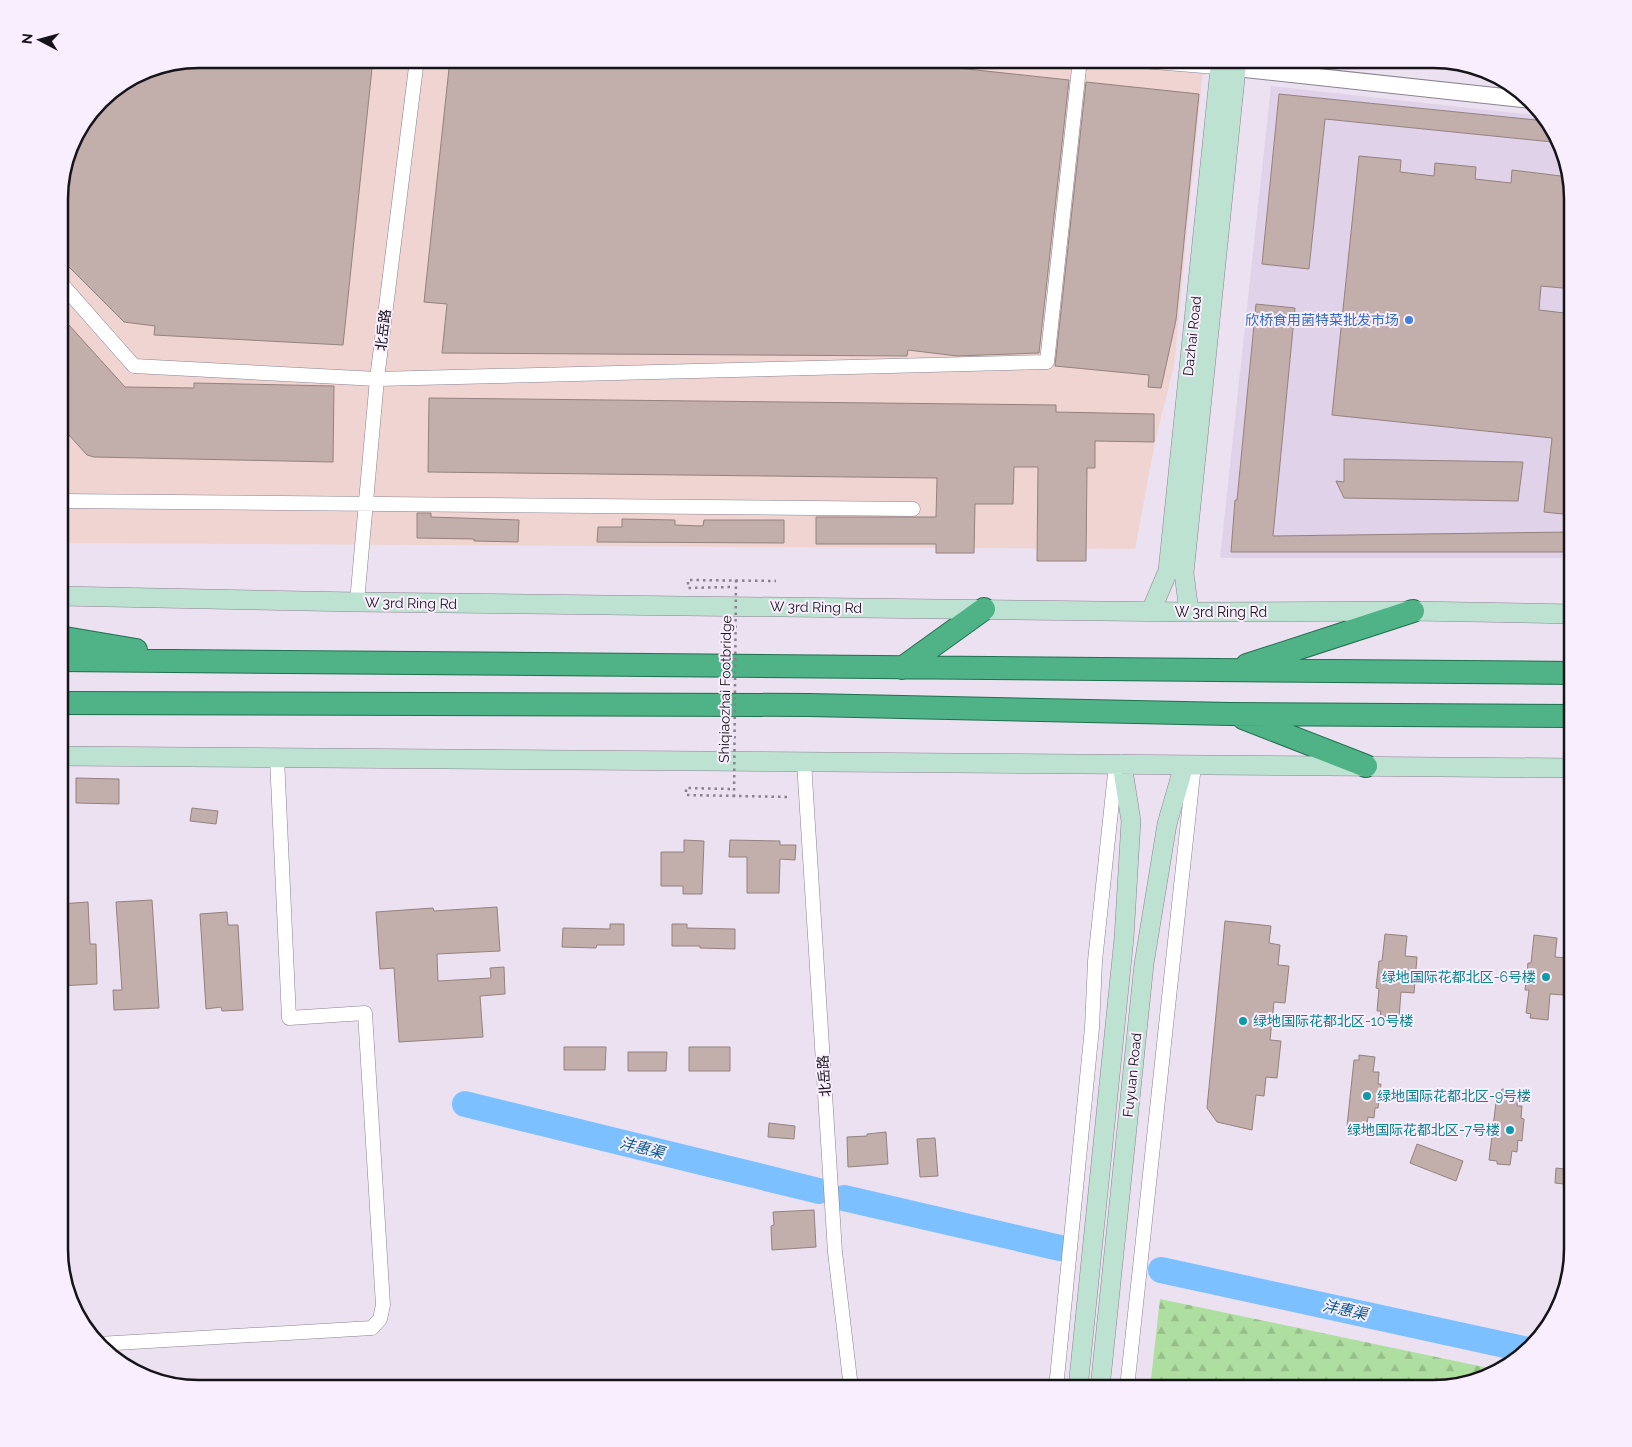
<svg xmlns="http://www.w3.org/2000/svg" width="1632" height="1447" font-family="Raleway,'Noto Sans SC',sans-serif">
	<style>
		.built { fill: #e0d2e8 }
		.industrial { fill: #efd4d1 }
		.forest { fill: url(#forest-firs) }
		.lines { fill: none; stroke-linecap: round; stroke-linejoin: round }
		.river { stroke: #7cc0ff; stroke-width: 26 }
		.building { fill: #c2aeab; stroke: #94827f }
		.minor-casing { stroke: #8b8290; stroke-width: 15 }
		.tertiary-casing { stroke: #8b8290; stroke-width: 18 }
		.secondary-casing { stroke: #8b8290; stroke-width: 20 }
		.trunk-casing { stroke: #206f4e; stroke-width: 24 }
		.path { stroke: #88818b; stroke-width: 2.5; stroke-dasharray: 2.5 4; stroke-linecap: butt }
		.minor { stroke: #fff; stroke-width: 14 }
		.tertiary { stroke: #fff; stroke-width: 16 }
		.secondary { stroke: #bee2d2; stroke-width: 19 }
		.trunk { stroke: #50b388; stroke-width: 22 }
		.path-bridge { stroke: #88818b; stroke-width: 2.5; stroke-dasharray: 2.5 4; stroke-linecap: butt }
		.shop-dot { fill: #3f7fe0; stroke: #f8eefd; stroke-width: 2 }
		.culture-dot { fill: #0f9aa8; stroke: #f8eefd; stroke-width: 2 }
		.labels { text-anchor: middle; dominant-baseline: central; stroke-width: 4; stroke-linejoin: round; paint-order: stroke }
		.shop-label { font-size: 14px; fill: #366cbe; stroke: #f8eefd; text-anchor: end }
		.street-label { font-size: 14px; fill: #171419; stroke: #f8eefd }
		.culture-label { font-size: 14px; fill: #0d838f; stroke: #f8eefd; text-anchor: end }
		.water-label { font-size: 15px; font-style: italic; fill: #065890; stroke: #f8eefd }
		.rim { fill: none; stroke: #171419; stroke-width: 2.5 }
	</style>
	<defs>
		<pattern id="forest-firs" width="22" height="20" patternUnits="userSpaceOnUse" patternTransform="scale(1.25)"><rect width="22" height="20" fill="#afdfa0"/><path d="M5 1l3.5 6h-7zM16 11l3.5 6h-7z" fill="#96be89"/></pattern>
	</defs>
	<rect width="100%" height="100%" fill="#ebe1f0"/>
	<path class="built" d="M1271 86 1543 116 1562 145 1573 199V442L1562 558H1220Z"/>
	<path class="industrial" d="M199 59H1204L1174 366 1155 442 1135 549 59 543V189L73 137 106 94 145 69Z"/>
	<path class="forest" d="M1160 1299 1498 1370 1487 1377 1433 1388H1150Z"/>
	<g class="lines">
		<path class="river" d="M465 1104 819 1191
			M844 1198 1060 1248
			M1161 1270 1528 1350"/>
	</g>
	<path class="building" d="M199 59H373L343 345 154 335 155 326 124 322 59 257V189L73 137 106 94 145 69Z
		M450 59H846L876 62 877 59H901L900 64 938 68 939 66 1069 80 1039 353 957 356 908 350 907 356 442 353 447 304 424 302Z
		M1086 82 1199 94 1176 320 1161 388 1148 387 1149 375 1055 366Z
		M1279 94 1546 121 1562 143 1325 119 1309 269 1262 264Z
		M1359 156 1401 160 1400 172 1434 176 1435 163 1476 167 1475 179 1511 183 1512 170 1569 177 1573 199V289L1541 286 1539 310 1573 314V502L1572 515 1544 512 1552 438 1332 415Z
		M1256 304 1295 308 1273 536 1570 532 1568 552H1231L1235 500H1237Z
		M59 314 125 387 194 388V383L334 386 333 462 94 457 87 455 59 424Z
		M429 398 1056 405V412L1154 414V442L1095 441V468H1087L1086 561H1037L1038 467H1014L1013 504H975L974 553H936V544H816V517H936L937 478 428 472Z
		M1344 459 1523 462 1518 501 1344 498 1336 481 1344 482Z
		M417 513H431V517L519 520 518 542 474 541V539L417 538Z
		M622 519 675 520V525L703 526 704 520H784V543L597 542 598 527H622Z
		M76 778 119 779V804L76 803Z
		M192 808 218 811 216 824 190 821Z
		M684 840 704 841 702 894H683V886H661V852H684Z
		M730 840 780 841V845H796L795 860 780 859 779 893H747V857H729Z
		M152 900 159 1008 114 1010 113 990H122L116 902Z
		M88 902 90 944H96L97 984 59 986V904Z
		M497 907 500 951 437 954 438 981 491 978 490 968 504 967 505 994 480 996 483 1037 399 1042 394 968 380 969 376 912 433 908 434 911Z
		M227 912 228 925H238L243 1010 222 1011 221 1007 206 1009 200 914Z
		M1225 921 1271 926 1269 943 1280 945 1278 965 1289 966 1285 1003 1274 1002 1270 1040 1281 1041 1277 1078 1266 1077 1264 1096 1256 1095 1252 1130 1217 1122 1207 1108Z
		M610 924H624V945H597L596 948 562 947 563 928 610 929Z
		M672 924H687V928L735 929V949L700 948V946H672Z
		M1385 934 1407 936 1405 956 1417 957 1414 993 1401 992 1399 1018 1380 1016 1381 1011H1377L1379 989 1376 988 1379 961H1382Z
		M1534 935 1557 938 1555 957 1567 958 1564 995 1550 994 1548 1020 1530 1018 1531 1014 1526 1013 1529 990H1525L1528 963H1531Z
		M564 1047H606L605 1070H564Z
		M689 1047H730V1071H689Z
		M628 1052H667L666 1071H628Z
		M1359 1055 1375 1057 1373 1072H1379L1378 1084H1381L1378 1108H1375L1374 1118 1368 1117 1366 1131 1355 1129V1127L1347 1126 1354 1060H1359Z
		M1502 1089 1519 1091 1517 1106H1522L1521 1118 1524 1119 1522 1141 1518 1140 1517 1152 1512 1151 1510 1165 1497 1164V1161L1489 1160 1497 1094H1501Z
		M769 1123 795 1126 794 1139 768 1137Z
		M886 1132 888 1164 848 1167 847 1137 867 1136V1134Z
		M935 1138 938 1176 920 1177 917 1139Z
		M1417 1144 1463 1161 1456 1181 1410 1163Z
		M1556 1168 1573 1170V1185L1555 1183Z
		M814 1210 816 1247 772 1250 771 1226 774 1225 773 1212Z"/>
	<g class="lines">
		<defs>
			<path id="minor" d="M1118 59 1228 68
				M59 281 134 366 377 379 1047 362 1080 59
				M59 501 913 509
				M357 602 377 379 417 59
				M804 762 835 1252 851 1388
				M98 1344 372 1328 380 1319 383 1305 365 1013 289 1018 277 758
				M1056 1388 1092 1028 1095 961 1116 764
				M1127 1388 1194 765"/>
			<path id="tertiary" d="M1236 68 1532 100"/>
			<path id="secondary" d="M59 596 357 602 1189 612 1413 611 1573 614
				M1151 611 1168 571 1221 59
				M1189 612 1184 573 1237 59
				M59 756 1573 768
				M1078 1388 1124 938 1131 821 1122 764
				M1100 1388 1144 964 1167 824 1184 765"/>
			<path id="trunk" d="M59 637 136 650
				M59 660 1573 673
				M1247 665 1413 611
				M902 668 984 609
				M59 703 809 705 1230 714 1573 716
				M1243 718 1366 766"/>
		</defs>
		<use href="#minor" class="minor-casing"/>
		<use href="#tertiary" class="tertiary-casing"/>
		<use href="#secondary" class="secondary-casing"/>
		<use href="#trunk" class="trunk-casing"/>
		<path class="path" d="M730 587 688 588V580L776 581
			M730 789 686 788V795L790 797"/>
		<use href="#minor" class="minor"/>
		<use href="#tertiary" class="tertiary"/>
		<use href="#secondary" class="secondary"/>
		<use href="#trunk" class="trunk"/>
		<path class="path-bridge" d="M734 797 736 580"/>
	</g>
	<circle class="shop-dot" cx="1409" cy="320" r="5"/>
	<g class="culture-dot">
		<circle cx="1546" cy="977" r="5"/>
		<circle cx="1243" cy="1021" r="5"/>
		<circle cx="1367" cy="1096" r="5"/>
		<circle cx="1510" cy="1130" r="5"/>
	</g>
	<g class="labels">
		<g class="shop-label">
			<text x="1399" y="320">欣桥食用菌特菜批发市场</text>
		</g>
		<g class="street-label">
			<text transform="translate(383 330) rotate(-83)">北岳路</text>
			<text transform="translate(1192 336) rotate(-84)">Dazhai Road</text>
			<text transform="translate(411 603) rotate(1)">W 3rd Ring Rd</text>
			<text transform="translate(816 607) rotate(1)">W 3rd Ring Rd</text>
			<text x="1221" y="612">W 3rd Ring Rd</text>
			<text transform="translate(725 689) rotate(-89)">Shiqiaozhai Footbridge</text>
			<text transform="translate(1132 1075) rotate(-84)">Fuyuan Road</text>
			<text transform="translate(824 1076) rotate(-94)">北岳路</text>
		</g>
		<g class="culture-label">
			<text x="1536" y="977">绿地国际花都北区-6号楼</text>
			<text x="1253" y="1021" text-anchor="start">绿地国际花都北区-10号楼</text>
			<text x="1377" y="1096" text-anchor="start">绿地国际花都北区-9号楼</text>
			<text x="1500" y="1130">绿地国际花都北区-7号楼</text>
		</g>
		<g class="water-label">
			<text transform="translate(642 1148) rotate(14)">沣惠渠</text>
			<text transform="translate(1345 1310) rotate(12)">沣惠渠</text>
		</g>
	</g>
	<path d="M0 0H1632V1447H0ZM199 68H1433A131 131 0 0 1 1564 199V1249A131 131 0 0 1 1433 1380H199A131 131 0 0 1 68 1249V199A131 131 0 0 1 199 68Z" fill="#f8eefd" fill-rule="evenodd"/>
	<path class="rim" d="M199 68H1433A131 131 0 0 1 1564 199V1249A131 131 0 0 1 1433 1380H199A131 131 0 0 1 68 1249V199A131 131 0 0 1 199 68Z"/>
	<g transform="translate(40 40) rotate(276)" stroke="#f8eefd" stroke-width="4" paint-order="stroke">
	<path d="M0-4L9 19L0 12L-9 19Z" fill="#171419"/>
	<text y="-8" font-size="14" font-weight="bold" text-anchor="middle" fill="#171419">N</text>
	</g>
</svg>
